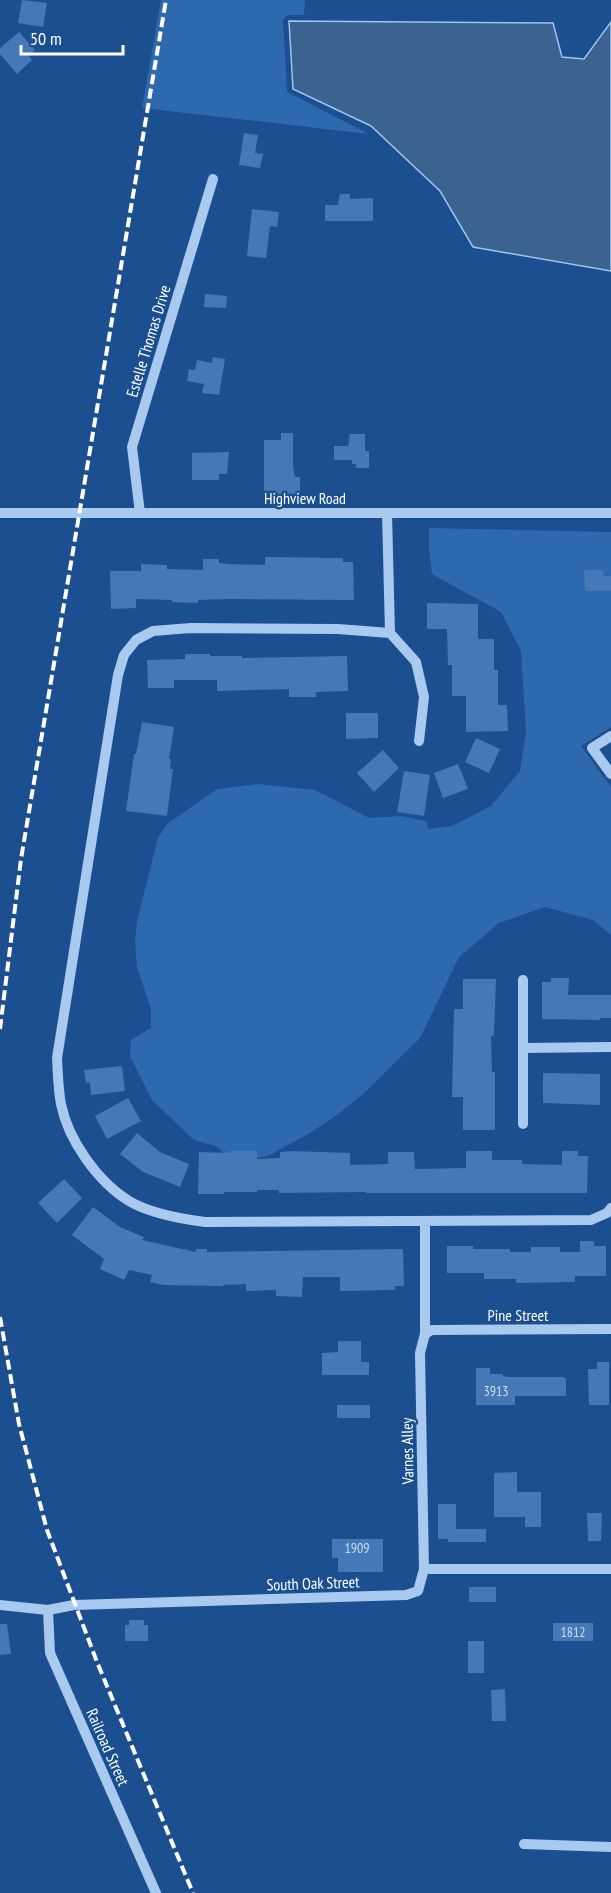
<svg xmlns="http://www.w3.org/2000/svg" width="611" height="1893" font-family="'PT Sans Narrow',sans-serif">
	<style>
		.green { fill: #2e69ad }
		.water { fill: #3c6290; stroke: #9cc4f0; stroke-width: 1.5 }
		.building { fill: #4478b7 }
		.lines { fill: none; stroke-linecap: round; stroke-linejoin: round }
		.minor { stroke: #a9c9ee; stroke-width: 10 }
		.rail { stroke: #fff; stroke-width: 4; stroke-dasharray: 10 4.5; stroke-linecap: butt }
		.labels { text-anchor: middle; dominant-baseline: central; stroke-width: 5; stroke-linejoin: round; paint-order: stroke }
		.number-label { font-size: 14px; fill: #d0dded }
		.street-label { font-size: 16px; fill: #fff; stroke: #1b4f8f }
	</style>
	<rect width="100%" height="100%" fill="#1b4f8f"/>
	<path class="green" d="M161 0H305L304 15H289L284 18 283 21 287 92 369 134 142 108Z
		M429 528 611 532V727L581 746 611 787V935L593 920 545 907 499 923 459 957 420 1038 363 1094 337 1115 310 1133 268 1156 241 1161 227 1155 216 1146 194 1140 152 1100 130 1056 131 1040 151 1028V1009L137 967 135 942 137 921 158 838 167 824 217 789 258 784 315 790 369 818 401 816 426 821 428 829 452 826 491 806 520 771 526 731 521 651 501 612 432 574 429 550Z"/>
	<path class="water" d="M289 21 553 23 562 57 584 59 611 22V271L473 247 440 191 371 126 293 89Z"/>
	<path class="building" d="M22 0 47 3 43 27 18 23Z
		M19 32 35 50 29 56 32 60 17 74 0 54V48Z
		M244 133 258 135 255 153 263 154 260 168 239 165Z
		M340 194H350V199L373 198V221H325V205H338Z
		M252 209 279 212 277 227 270 226 266 258 247 256Z
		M205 294 227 296 226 308 204 307Z
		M213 357 225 359 219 395 202 393 204 384 187 381 189 369 195 370 197 360 212 363Z
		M281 433H293V466L295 477H300V495H282V498H264V440H281Z
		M350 434H365V451H369V468H356V464H352V460H334V446H348Z
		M229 452 227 474H219V480H192V453Z
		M265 557 343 558V562H353L354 600 229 599 198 600V603L172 602V600L136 599V608L111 609 110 571H141V564L167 565V569L203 570V559H219V563L229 564 265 565Z
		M584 570H603V576H611V591H585Z
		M427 603 478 604V639H494V670H498V705H507L508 731 466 732V696H452V665H448L447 629H427Z
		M185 654H210V656H242V658L347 656 348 691 316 692V697H289V689L217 691V680H174V688H148L147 660 185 659Z
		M346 713H378V738L346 739Z
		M142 722 174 727 169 759H171L170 769H173L167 816 126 811 134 754H136Z
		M476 738 500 749 489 773 465 762Z
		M383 750 399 768 374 792 357 773Z
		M458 764 468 789 443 798 434 773Z
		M404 771 430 775 424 816 397 812Z
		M551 978H569L568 995H611V1018H600V1020L542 1019V982H551Z
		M463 979H496L494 1036H491L492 1072H495V1130H463V1097H452L454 1009H463Z
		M122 1066 125 1091 91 1095 90 1082 86 1083 84 1070Z
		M543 1073 600 1074V1105L543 1103Z
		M128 1098 141 1121 107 1139 95 1116Z
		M137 1133 160 1152 189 1164 180 1187 143 1172 120 1154Z
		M230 1151H257V1159L280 1158V1152L292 1151 350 1153V1165L388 1164V1152H414L415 1169 466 1168V1151H492V1160H522V1164L562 1165V1151H578V1156H588L587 1193H366V1192L279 1193V1190H257V1192H224V1194H198L199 1152 230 1153Z
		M64 1179 82 1198 57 1223 38 1203Z
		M93 1207 120 1227 144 1237 142 1240 196 1252V1249H207V1252L403 1249 404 1286H395V1290L340 1291V1277H303L302 1297 276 1296V1290L246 1291V1284L223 1285V1286L163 1285 150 1282 152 1275 129 1270 124 1280 100 1269 104 1259 72 1235Z
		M580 1241H594V1246H606V1276H575V1282L516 1283V1279H484V1273H447V1246H473V1249H510V1252H531V1247H560V1252H580Z
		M338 1341H361V1362H369V1375H322V1353L338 1352Z
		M597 1362H609V1405H589L588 1369H597Z
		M476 1368H490V1374H503V1376L508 1377H564L566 1379V1396H515V1405H476Z
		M337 1405H370V1418H337Z
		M517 1472V1492H541V1527H525V1517H494V1473Z
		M438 1504H456V1529H486V1542H448V1539H438Z
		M587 1513H602L601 1541H588Z
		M332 1539H383V1572H338V1558H332Z
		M469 1587H496V1602H469Z
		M129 1620H144V1625H148V1641H125V1625H129Z
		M553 1623H593V1641H553Z
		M0 1624H7L11 1654 0 1655Z
		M468 1641H484V1673H468Z
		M505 1689 506 1721H492L491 1690Z"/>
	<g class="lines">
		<path class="minor" d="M0 513H611
			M140 513 132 447 213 179
			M387 513 390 633 416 662 424 697 419 741
			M390 633 338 629 191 628 153 631 136 640 124 655 118 675 57 1058C58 1073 58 1089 61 1104 68 1140 98 1182 129 1201 149 1213 182 1219 205 1222L591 1220 607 1213 611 1208
			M611 736 592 748 611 774
			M523 1048V980
			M523 1124V1048L611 1047
			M425 1334 432 1330 611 1329
			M424 1569H611
			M0 1605 48 1610 74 1605 406 1595 418 1591 424 1569 420 1353 425 1334V1222
			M48 1610 50 1653 156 1893
			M524 1844 611 1847"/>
		<path class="rail" d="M0 1029 21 859 166 0
			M0 1317 19 1424 47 1530 97 1662 193 1893"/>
	</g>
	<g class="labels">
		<g class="number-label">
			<text x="496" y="1391">3913</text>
			<text x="357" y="1548">1909</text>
			<text x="573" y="1632">1812</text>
		</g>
		<g class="street-label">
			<text transform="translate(148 341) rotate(-73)">Estelle Thomas Drive</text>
			<text x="305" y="498">Highview Road</text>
			<text x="518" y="1315">Pine Street</text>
			<text transform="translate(407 1451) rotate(-91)">Varnes Alley</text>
			<text transform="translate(313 1583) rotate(-2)">South Oak Street</text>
			<text transform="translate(108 1747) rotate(66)">Railroad Street</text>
		</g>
	</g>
	<path d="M21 45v9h102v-9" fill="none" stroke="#ffffff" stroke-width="3"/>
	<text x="30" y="45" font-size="18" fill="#ffffff" stroke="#1b4f8f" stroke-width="4.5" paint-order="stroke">50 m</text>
</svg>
